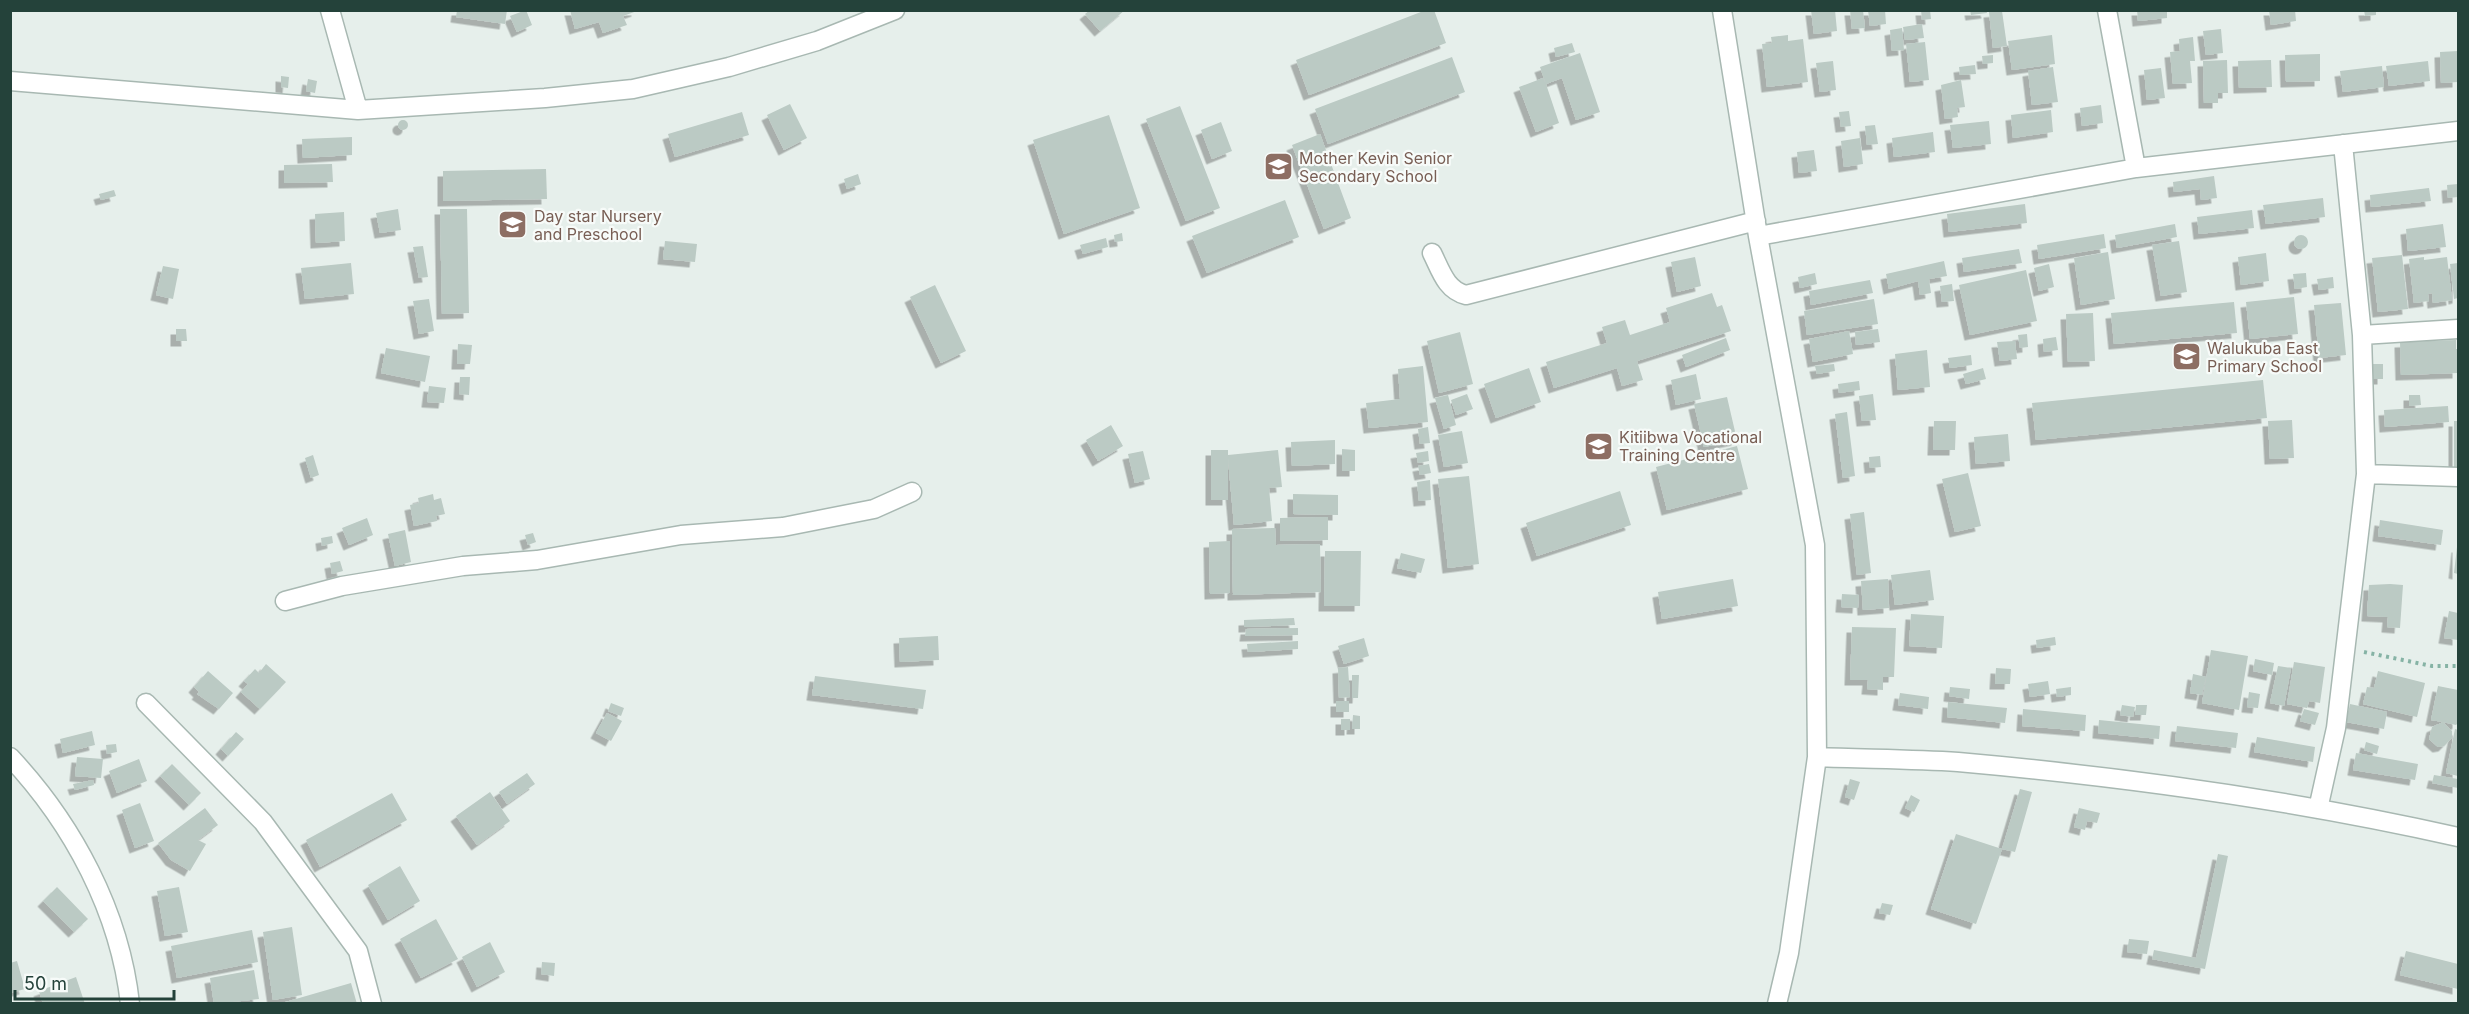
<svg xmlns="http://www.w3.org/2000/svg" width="2469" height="1014" font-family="Inter,sans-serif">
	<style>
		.building { fill: #bbcac4; filter: url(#shadow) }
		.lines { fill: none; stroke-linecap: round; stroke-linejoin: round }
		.minor-casing { stroke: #a8b8b2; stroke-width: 21 }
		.path { stroke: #86b3a5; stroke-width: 4; stroke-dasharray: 3 4.5; stroke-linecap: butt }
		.minor { stroke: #fff; stroke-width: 18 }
		.labels { text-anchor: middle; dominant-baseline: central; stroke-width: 4.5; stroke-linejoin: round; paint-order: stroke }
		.education-label { font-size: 16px; fill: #785e54; stroke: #f7fbf9; text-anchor: start }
	</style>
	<defs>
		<filter id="shadow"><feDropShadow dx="-5.5" dy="5.5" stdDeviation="0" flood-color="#0004"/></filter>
	</defs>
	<rect width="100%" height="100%" fill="#e6efeb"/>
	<path class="building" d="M457 10H507L505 24 456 17Z
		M526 10 532 25 517 32 510 16Z
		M570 10H637V11L623 16 627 25 603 33 599 22 575 29Z
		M1090 10H1125L1100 31 1085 14Z
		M1426 10H1434L1446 43 1309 95 1296 60Z
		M1811 10H1835L1837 31 1814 34Z
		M1850 10H1863L1865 28 1852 29Z
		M1868 10H1885L1886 24 1870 26Z
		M1921 10H1930L1931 19 1922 20Z
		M1970 10H1986L1987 13 1971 15Z
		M2137 10H2167V18L2138 21Z
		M2269 10H2295L2296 21 2271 25Z
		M2364 10H2376V15L2365 16Z
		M2002 11 2007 46 1993 48 1989 12Z
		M1922 24 1924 38 1905 40 1903 27Z
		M1902 28 1904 50 1892 51 1890 30Z
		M2221 29 2223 53 2206 55 2203 31Z
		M1788 35V41L1803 39 1808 82 1767 87 1762 44 1772 43 1771 37Z
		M2052 35 2055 64 2012 70 2008 41Z
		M2193 37 2195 61H2190L2192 83 2173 84 2170 52 2180 51 2179 39Z
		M1925 42 1929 80 1910 82 1906 44Z
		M1572 43 1575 52 1556 57 1554 48Z
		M2458 51V82L2441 83 2440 52Z
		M1580 53 1600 112 1576 120 1562 78 1546 84 1559 123 1536 132 1519 87 1543 78 1546 84 1540 67Z
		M2320 54V81L2286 82 2285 55Z
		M1993 55V63L1983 64 1982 56Z
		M1452 57 1465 92 1328 144 1315 109Z
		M2227 60 2228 93H2218V103H2204L2203 61Z
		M2271 60 2272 87 2239 88 2238 61Z
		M1833 61 1836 90 1820 92 1816 63Z
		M2428 61 2430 81 2389 86 2386 66Z
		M1975 65 1976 74 1960 75 1959 67Z
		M2382 66 2384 87 2343 92 2340 71Z
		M2053 67 2058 102 2032 105 2028 71Z
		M2161 68 2165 98 2147 100 2144 70Z
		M281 76 289 77 288 88 281 87Z
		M308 79 317 81 315 93 306 91Z
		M1961 80 1965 107 1957 108 1958 117 1945 119 1941 85Z
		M790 104 807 138 784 150 767 115Z
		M2101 105 2103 123 2082 126 2080 108Z
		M1180 106 1220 208 1186 221 1146 119Z
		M2051 110 2053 132 2013 138 2011 115Z
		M1849 111 1851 126 1841 127 1839 112Z
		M742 112 749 135 675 157 668 134Z
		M1109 115 1140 208 1064 234 1033 140Z
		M398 125a5 5 0 1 1 10 0a5 5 0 1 1-10 0Z
		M1989 121 1991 144 1953 148 1950 125Z
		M1221 122 1232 151 1212 159 1201 130Z
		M1875 125 1878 144 1867 145 1865 126Z
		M1933 132 1935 152 1894 157 1892 138Z
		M1320 134 1351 218 1324 229 1292 145Z
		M352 137V155L303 158 302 139Z
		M1860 138 1863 164 1844 167 1841 141Z
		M1814 150 1817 171 1799 173 1797 152Z
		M332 164 333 182 284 183V165Z
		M546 169 547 199 443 201V171Z
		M858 174 861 184 847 189 844 179Z
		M2214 176 2217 198 2201 200 2200 189 2174 192 2173 182Z
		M2458 184V197L2448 198 2447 185Z
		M2429 188 2431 201 2371 207 2370 195Z
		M114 190 116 196 101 200 99 194Z
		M2323 198 2325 217 2266 224 2263 205Z
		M1285 200 1299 237 1207 273 1192 236Z
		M2025 204 2027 223 1949 232 1947 214Z
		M398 209 401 230 380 233 376 213Z
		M440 209H467L469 313 442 314Z
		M2252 210 2254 228 2199 234 2197 217Z
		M344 212 345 241 316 243 315 214Z
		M2175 224 2177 237 2117 248 2115 235Z
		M2443 224 2446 247 2408 251 2406 229Z
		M1122 233 1123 241 1115 242 1114 235Z
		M2104 234 2106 248 2039 259 2037 245Z
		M2294 242a7 7 0 1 1 14 0a7 7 0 1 1-14 0Z
		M1106 238 1108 247 1083 254 1080 245Z
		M665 241 697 244 695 262 663 259Z
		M2179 241 2187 292 2161 296 2152 245Z
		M423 246 428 277 419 278 413 247Z
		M2019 249 2022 263 1964 272 1962 258Z
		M2108 252 2115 299 2081 305 2074 258Z
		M2266 253 2269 281 2241 285 2238 257Z
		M2402 255 2408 309 2378 312 2372 258Z
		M1695 257 1701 286 1677 292 1671 262Z
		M2424 257V260L2447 257 2452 300 2433 303 2432 293 2428 294 2429 301 2414 303 2409 259Z
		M1944 261 1947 276 1929 279 1931 293 1920 295 1918 281 1889 289 1886 274Z
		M351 263 354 294 305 299 301 268Z
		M2458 263V298L2454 299 2450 264Z
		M2049 264 2054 287 2039 291 2034 268Z
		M163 266 179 269 173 299 156 295Z
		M2026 270 2037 321 1970 335 1959 285Z
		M1815 273 1817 284 1800 288 1798 277Z
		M2306 273 2307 287 2295 289 2293 274Z
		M2333 277 2334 288 2319 290 2317 279Z
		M1870 280 1873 293 1811 305 1809 291Z
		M1952 284 1954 301 1942 302 1940 286Z
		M935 285 966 351 941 363 910 297Z
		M1712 293 1717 307 1722 305 1731 331 1637 361 1643 380 1622 386 1617 368 1554 388 1546 362 1607 343 1602 327 1625 320 1630 335 1670 322 1666 308Z
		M2294 297 2298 334 2250 339 2246 302Z
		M429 299 434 331 419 334 413 301Z
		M1874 299 1878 324 1807 335 1804 311Z
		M2234 302 2237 333 2114 344 2111 313Z
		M2341 303 2346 355 2319 358 2314 305Z
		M2093 313 2095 361 2068 362 2066 314Z
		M176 329H186L187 341H176Z
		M1878 329 1880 342 1856 345 1855 332Z
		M1849 331 1853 354 1813 362 1809 339Z
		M1460 332 1473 384 1439 393 1427 341Z
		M2027 334 2028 347 2020 348 2018 335Z
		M2056 337 2058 350 2044 352 2043 339Z
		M1726 338 1730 350 1686 367 1682 355Z
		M2456 340V349H2458V373L2401 375 2400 342Z
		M2015 341 2017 359 2000 361 1997 342Z
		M458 344 472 345 470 364H457Z
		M386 348 430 356 425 382 381 373Z
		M1927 350 1930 387 1898 390 1895 354Z
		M1971 355 1972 365 1950 368 1948 358Z
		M1834 364 1835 371 1817 374 1815 366Z
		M2370 364H2383V379H2371Z
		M1423 366 1428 422 1369 428 1366 403 1400 399 1398 369Z
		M1529 368 1541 402 1496 418 1484 384Z
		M1983 368 1986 379 1966 384 1963 374Z
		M1696 374 1701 399 1676 405 1671 380Z
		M460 377H470L469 395 459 394Z
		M2263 380 2267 418 2036 440 2032 403Z
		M1859 381 1860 390 1839 393 1838 384Z
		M429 386 446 388 444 403 427 402Z
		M1467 394 1473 409 1456 415 1451 400Z
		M1873 394 1876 420 1862 421 1859 396Z
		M1448 395 1456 425 1444 429 1435 398Z
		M2409 395H2420L2421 405 2409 406Z
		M1727 397 1737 440 1704 447 1694 404Z
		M2448 406 2449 422 2385 427 2384 410Z
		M1847 412 1855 476 1843 478 1835 414Z
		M2292 420 2294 458 2270 459 2268 421Z
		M1934 421H1956L1955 450H1933Z
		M2454 421H2458V472H2454Z
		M1111 425 1123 446 1098 461 1086 440Z
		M1428 427 1430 443 1420 444 1418 429Z
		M1462 431 1468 463 1444 467 1438 435Z
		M2008 434 2010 461 1976 464 1974 437Z
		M1335 440V464L1292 466 1291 442Z
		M1737 446 1748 489 1667 510 1656 467Z
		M1342 449 1355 450V471H1342Z
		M1211 450H1228V455L1278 450 1282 487 1269 488 1272 521 1234 525 1228 459V500H1211Z
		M1143 451 1150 479 1135 483 1128 454Z
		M1428 451 1429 461 1418 463 1416 453Z
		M313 455 319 475 311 478 305 458Z
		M1880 456 1881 467 1870 468 1869 457Z
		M1429 464 1431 473 1420 475 1418 466Z
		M1968 473 1981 526 1955 532 1942 479Z
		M1469 476 1479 564 1448 568 1438 479Z
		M1430 480 1431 500 1419 501 1417 482Z
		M1620 491 1631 525 1537 556 1526 523Z
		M433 494 434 500 441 498 445 514 436 516 437 521 414 526 410 505 419 503 418 498Z
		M1293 494 1338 495V515L1293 514Z
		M1864 512 1871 573 1857 575 1850 514Z
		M1328 517V540L1280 541V518Z
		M367 518 373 535 349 545 342 528Z
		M2380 520 2443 530 2441 545 2378 536Z
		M1275 528 1276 545 1320 544 1321 592 1233 595 1232 529Z
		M405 530 411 562 395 566 388 534Z
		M533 533 536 542 528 545 525 535Z
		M332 536 333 543 322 546 321 538Z
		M1230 541V593L1210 594 1209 542Z
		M2457 547H2458V574L2454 573Z
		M1325 551H1361L1360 606H1324Z
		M1401 553 1425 559 1421 573 1397 568Z
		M340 561 343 571 332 574 330 563Z
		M1930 570 1934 600 1895 605 1891 575Z
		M1733 579 1738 606 1662 619 1658 592Z
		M1888 579 1889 608 1863 610 1861 581Z
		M2390 584 2403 585 2400 628 2387 627 2388 617 2367 616 2369 585Z
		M1842 594 1859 595 1858 608 1841 607Z
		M2449 611 2458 613V640L2444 638Z
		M1911 614 1944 616 1942 648 1909 646Z
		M1294 618 1295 625 1244 627V620Z
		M1852 627 1896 628 1894 677H1883V690L1867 689 1868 680H1850Z
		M1298 628V635L1245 636 1246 629Z
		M938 636 939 660 900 662 899 638Z
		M2055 637 2056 645 2037 648 2036 640Z
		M1364 638 1369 656 1344 664 1338 646Z
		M1298 641V649L1248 652 1247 644Z
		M2211 650 2248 656 2239 710 2202 703Z
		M2255 659 2274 663 2272 675 2253 671Z
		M2294 662 2325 667 2320 703 2309 701 2307 708 2287 704Z
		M266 664 286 682 260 709 241 692 248 684 244 681 255 669 259 673Z
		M2278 666 2291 668 2284 706 2270 703Z
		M1348 667 1350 697 1339 698 1338 668Z
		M1996 668 2011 669 2010 684H1995Z
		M208 671 233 693 219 709 197 694 199 692 194 687Z
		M2378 671 2425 683 2417 717 2363 704 2367 687 2374 688Z
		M2193 674 2206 677 2202 695 2190 693Z
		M1352 675H1359L1358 698H1352Z
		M815 676 926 690 923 709 812 695Z
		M2048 681 2050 694 2030 697 2028 684Z
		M2438 686 2458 690V723L2456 725 2443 722 2452 731V738L2444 746 2438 747 2429 739 2432 727 2443 722 2431 720Z
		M1950 687 1970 689 1969 699 1949 696Z
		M2071 687V695L2057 697 2056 689Z
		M2249 692 2260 694 2258 708 2247 707Z
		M1900 693 1929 697 1928 709 1898 705Z
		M1336 701H1349V712H1336Z
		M1948 702 2007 708 2005 723 1947 717Z
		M611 703 624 708 621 716 608 711Z
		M2350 704 2387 712 2384 729 2346 722Z
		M2122 705 2135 707 2133 717 2120 715Z
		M2136 705H2147L2146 715H2135Z
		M2023 709 2086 715 2085 731 2022 726Z
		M2304 709 2319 713 2315 725 2300 721Z
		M607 713 622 721 611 741 596 733Z
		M1353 715 1360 716V729H1352Z
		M1341 719H1350V730H1341Z
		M2099 720 2160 726 2159 739 2098 733Z
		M2177 726 2238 733 2236 748 2175 741Z
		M2455 729 2458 730V776L2446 773Z
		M92 731 95 745 63 753 60 739Z
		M236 732 244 739 228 756 221 749Z
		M2257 737 2315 747 2313 762 2254 752Z
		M2366 742 2379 746 2377 754 2364 750Z
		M116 744 117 752 107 754 106 745Z
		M2356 753 2418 764 2415 780 2353 770Z
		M77 757 103 759 101 778 75 776Z
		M139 759 147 781 117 793 109 771Z
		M172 764 201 793 189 805 160 776Z
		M527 773 535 784 507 804 499 792Z
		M2434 775 2458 779V788L2432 783Z
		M1850 779 1860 782 1854 800 1845 797Z
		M93 780 94 785 75 790 73 784Z
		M2020 789 2032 792 2015 852 2002 849Z
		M490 792 510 821 477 845 456 816Z
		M392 793 407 820 320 867 306 840Z
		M1911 795 1920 800 1914 812 1905 808Z
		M140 803 154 841 135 848 122 810Z
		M205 808 218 825 198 840 206 844 190 871 171 860 158 843Z
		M2079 808 2100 813 2097 823 2087 821 2085 830 2074 827Z
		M1956 834 2002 849 1976 924 1931 909Z
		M2218 854 2228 856 2205 969 2152 959 2154 950 2196 958Z
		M400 866 420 901 388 920 368 885Z
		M57 887 88 919 74 932 43 901Z
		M179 887 188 932 165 936 157 891Z
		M1882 903 1893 905 1890 915 1879 913Z
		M436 919 458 959 421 978 400 939Z
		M292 927 302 995 273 1000 263 932Z
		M252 930 258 962 177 978 171 946Z
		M2129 939 2149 941 2147 954 2127 952Z
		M490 942 505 972 477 987 462 957Z
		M2406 951 2458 964V989L2400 975Z
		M17 961 25 989 10 993V963Z
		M542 962 555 963 554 976 541 974Z
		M254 970 259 999 214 1004 210 978Z
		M76 977 85 1004H43L39 991Z
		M351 983 357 1004H282V1003Z"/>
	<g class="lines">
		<defs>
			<path id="minor" d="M330 10 358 110
				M1722 10 1758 236 1815 545 1817 757 1789 953 1777 1004
				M2107 10 2136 168
				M10 81 358 110 545 98 633 89 729 67 817 41 895 10
				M1758 236 2136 168 2458 131
				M1432 253C1441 271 1446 290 1466 295L1756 221
				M2362 335 2458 329
				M2366 474 2458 477
				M285 601 342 586 463 566 537 560 681 535 783 527 874 509 912 492
				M146 703 263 822 358 951 372 1004
				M10 757C73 824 120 912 130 1004
				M1817 757C1864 759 1911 759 1958 762 2126 777 2294 800 2458 837
				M2318 809 2336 728 2366 474 2362 335 2343 144"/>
		</defs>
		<use href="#minor" class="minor-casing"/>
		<path class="path" d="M2364 652 2432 666H2458"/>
		<use href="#minor" class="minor"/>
	</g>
	<defs>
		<symbol id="school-square" viewBox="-11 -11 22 22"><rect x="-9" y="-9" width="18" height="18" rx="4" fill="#8d6e63" stroke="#f7fbf9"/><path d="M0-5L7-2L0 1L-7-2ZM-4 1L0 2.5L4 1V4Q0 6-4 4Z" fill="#fff"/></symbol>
	</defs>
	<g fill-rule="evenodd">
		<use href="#school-square" x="1262" y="150" width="33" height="33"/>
		<use href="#school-square" x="496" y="208" width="33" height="33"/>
		<use href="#school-square" x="2170" y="340" width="33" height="33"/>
		<use href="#school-square" x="1582" y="430" width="33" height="33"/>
	</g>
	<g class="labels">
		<g class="education-label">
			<text x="1299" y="158">Mother Kevin Senior<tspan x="1299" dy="18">Secondary School</tspan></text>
			<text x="534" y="216">Day star Nursery<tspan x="534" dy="18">and Preschool</tspan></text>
			<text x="2207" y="348">Walukuba East<tspan x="2207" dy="18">Primary School</tspan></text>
			<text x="1619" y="437">Kitiibwa Vocational<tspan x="1619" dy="18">Training Centre</tspan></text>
		</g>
	</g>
	<rect width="2469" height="1014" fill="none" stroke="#24423a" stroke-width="24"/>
	<path d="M15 990v9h159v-9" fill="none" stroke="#24423a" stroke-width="3"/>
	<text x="24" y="990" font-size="18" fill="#24423a" stroke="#f7fbf9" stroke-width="4.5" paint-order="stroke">50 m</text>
</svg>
